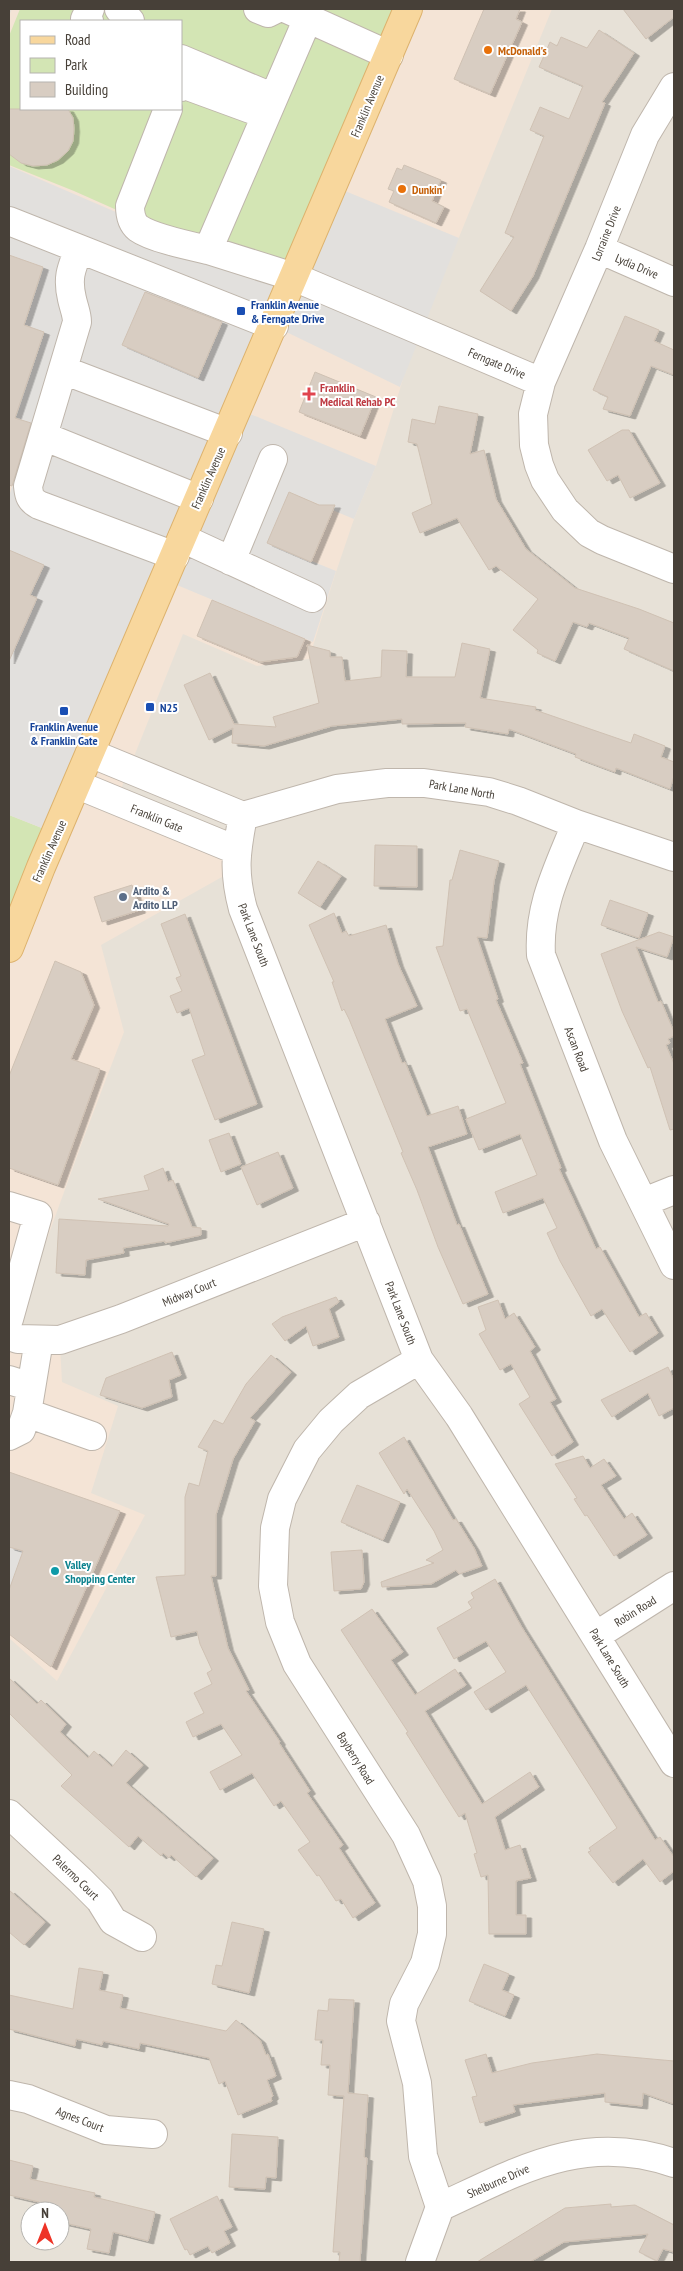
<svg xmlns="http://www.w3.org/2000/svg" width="683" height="2271" font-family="'PT Sans Narrow',sans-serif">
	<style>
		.residential { fill: #e7e1d7; fill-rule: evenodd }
		.commercial { fill: #f4e4d6; fill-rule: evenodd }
		.green { fill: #d3e5b4; fill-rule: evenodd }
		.parking { fill: #e2e0dd }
		.building { fill: #d8cdc2; stroke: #cfc1b3; filter: url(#shadow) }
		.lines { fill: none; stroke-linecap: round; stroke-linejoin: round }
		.minor-casing { stroke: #bfb6ac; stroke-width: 30 }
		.major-casing { stroke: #ddb26d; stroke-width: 30 }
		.minor { stroke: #fff; stroke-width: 28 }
		.major { stroke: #f8d79d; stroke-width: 28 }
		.food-dot { fill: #e8710a; stroke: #fff; stroke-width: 2 }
		.transit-dot { fill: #1a4fb4; stroke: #fff; stroke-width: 2 }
		.health-dot { fill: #e0444e; stroke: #fff; stroke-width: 2 }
		.service-dot { fill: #5c6f8a; stroke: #fff; stroke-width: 2 }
		.culture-dot { fill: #0f9aa8; stroke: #fff; stroke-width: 2 }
		.labels { text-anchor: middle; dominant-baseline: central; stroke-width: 4; stroke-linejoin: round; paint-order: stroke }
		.food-label { font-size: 12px; font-weight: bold; fill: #c56008; stroke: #fff; text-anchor: start }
		.street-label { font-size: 12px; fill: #474038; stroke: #fff }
		.transit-label { font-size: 12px; font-weight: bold; fill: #164399; stroke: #fff; text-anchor: start }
		.health-label { font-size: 12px; font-weight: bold; fill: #be3a42; stroke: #fff; text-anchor: start }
		.service-label { font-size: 12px; font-weight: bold; fill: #4e5e75; stroke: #fff; text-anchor: start }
		.culture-label { font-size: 12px; font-weight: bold; fill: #0d838f; stroke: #fff; text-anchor: start }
	</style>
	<defs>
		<filter id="shadow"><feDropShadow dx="5.5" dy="3" stdDeviation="0" flood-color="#0004"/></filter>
	</defs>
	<rect width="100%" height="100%" fill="#f3efe9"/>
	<path class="residential" d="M9 9H674V2262H9ZM21 21H181V109H21ZM30 2211H60V2241H30Z"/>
	<path class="commercial" d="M12 9H552L409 360 376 466 354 519 335 575 309 659 257 666 183 634 111 814 228 853 229 873 101 945 124 1032 84 1137 10 1341 60 1345 62 1382 118 1406 91 1493 145 1515 57 1681 9 1638V16ZM21 21H181V109H21Z"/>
	<path class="green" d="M20 9H408L290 287 74 191 9 165V36ZM21 21H181V109H21Z
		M9 815 57 834 9 950Z"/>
	<path class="parking" d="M9 166 290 287 333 186 459 238 400 387 274 326 238 409 376 466 354 519 289 492 267 543 336 571 313 642 165 580 57 834 9 815V496L33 424 15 418 44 332 24 325 43 267 9 255Z
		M9 1547 23 1551 9 1590Z"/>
	<path class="building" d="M484 9H520L516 19 522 22 490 94 454 79Z
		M623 9H674V17L646 39Z
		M599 30 634 53 602 102 605 103 533 276 511 311 480 291 514 237 505 233 544 136 530 130 540 107 569 119 583 86 539 67 550 42 557 46 561 37 587 48Z
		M9 109H68L73 118 74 129 73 141 68 151 58 160 47 165 33 166 21 163 9 154Z
		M404 165 441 180 432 201 444 207 436 223 389 202 394 191 388 189 397 168 402 170Z
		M9 255 43 267 24 325 44 332 15 418 31 423 12 486 9 485Z
		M145 292 222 322 198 378 122 345Z
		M625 316 659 330 654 341 674 350V375L651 366 630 416 603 409 608 397 593 390Z
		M315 372 376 397 360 436 299 412Z
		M439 406 478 414 470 454 484 450 496 499 526 549 575 588 639 609 674 623V671L624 649 629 638 589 623 587 627 573 622 555 661 537 653 538 650 513 630 538 599 496 566 489 570 457 518 420 533 412 513 432 504 417 444 408 442 412 419 435 424Z
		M622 430H629L660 483 630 498 618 475 607 481 588 450Z
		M289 492 319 505H335L311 562 267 543Z
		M9 550 44 565 30 595 37 598 9 661Z
		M212 600 305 639 297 657 260 662 197 636Z
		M462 643 490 649 480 698 536 707 535 710 631 743 634 734 665 746 661 757 674 762V776L670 789 616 768 615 772 575 757 576 754 509 729 508 734 465 727 466 723 402 724V719L332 726 264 746 232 743 233 728 209 740 184 685 210 673 234 724 276 727 273 717 319 703 307 645 330 651V657H342L345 681 381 677 382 650 407 651 406 677H455Z
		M375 845 417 846V887L374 886Z
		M460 850 499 861 494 881 487 938 477 937 498 999 496 1000 523 1063 520 1064 561 1168 559 1169 596 1249 600 1247 639 1317 646 1313 658 1333 630 1352 602 1309 591 1316 560 1261 547 1233 557 1228 543 1198 503 1213 495 1192 537 1175 520 1134 479 1150 466 1119 506 1103 467 1009 460 1011 436 947 443 946 450 880H452Z
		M318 861 341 876 320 907 298 893Z
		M132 885 140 910 102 922 94 897Z
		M610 900 648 913 639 938 601 925Z
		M334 913 342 933 346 931 349 936 386 925 398 964 417 1006 385 1019 402 1063 405 1062 427 1116 458 1106 467 1134 428 1147 457 1225 459 1224 488 1294 463 1304 438 1247 417 1190 401 1153 403 1152 349 1019 344 1009 342 1011 332 982H334L309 925Z
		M185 914 257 1104 215 1120 192 1060 205 1055 189 1008 177 1013 170 996 182 991 176 978 181 976 161 924Z
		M659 932 674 937 667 957 636 947 658 1002 661 1001 674 1032V1036L668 1039 670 1043 666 1045 674 1064V1129L670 1130 650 1067 648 1068 622 1011 601 954Z
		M55 961 81 972 94 1005 71 1059 100 1069 58 1185 9 1168V1076Z
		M229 1133 241 1164 221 1172 209 1140Z
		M278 1152 293 1188 257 1205 241 1167Z
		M163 1168 168 1182 173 1180 192 1227 201 1228V1235L165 1243V1241L123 1248 124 1253 86 1260 85 1275 56 1273 59 1219 168 1226 169 1224 98 1199 149 1190 144 1176Z
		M336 1297 339 1302 329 1309 339 1337 313 1346 306 1326 285 1341 272 1324 282 1317Z
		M498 1300 505 1319 514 1313 535 1347 530 1351 556 1399 550 1402 573 1442 552 1456 519 1404 530 1397 511 1364 500 1370 479 1334 486 1330 478 1307Z
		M172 1352 181 1375 169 1380 172 1397 142 1408 100 1395 106 1378Z
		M271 1355 291 1372 250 1418 255 1421 233 1459 216 1515V1576H211L228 1648 249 1690 246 1691 280 1742 279 1743 310 1791 307 1793 343 1845 339 1848 375 1903 353 1918 341 1899 336 1901 319 1875 317 1876 298 1850 310 1842 281 1801 274 1806 252 1773 220 1790 210 1772 242 1755 221 1724 193 1737 186 1722 204 1713 194 1693 212 1684 207 1673 212 1670 200 1644 197 1631 171 1637 156 1577 185 1575V1497L189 1483 199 1486 208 1451 198 1447 214 1420 223 1424 246 1384Z
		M668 1367 674 1380V1408L659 1416 648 1393 612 1417 601 1400Z
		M404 1437 453 1520 456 1519 474 1548 482 1566 459 1574 456 1570 431 1584 382 1587 381 1582 434 1563 426 1560 443 1550 434 1531 407 1489 404 1494 379 1453Z
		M583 1456 590 1468 604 1459 616 1476 601 1485 624 1519 632 1513 647 1535 614 1556 587 1515 585 1516 574 1499 577 1498 555 1464Z
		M9 1472 120 1511 51 1667 9 1634V1590L23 1551 9 1547Z
		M357 1485 400 1502 383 1540 341 1522Z
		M362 1550 364 1582 361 1589 334 1591 331 1552Z
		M495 1579 521 1626 655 1840 660 1837 674 1857V1871L660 1882 643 1859 613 1883 588 1852 591 1851 589 1848 617 1828 526 1685 486 1710 474 1692 506 1672 486 1641 454 1659 437 1628 472 1608 468 1602 474 1598 471 1593Z
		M372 1609 403 1652 391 1660 415 1695 455 1669 466 1685 425 1711 482 1804 530 1772 539 1787 495 1817 505 1850 520 1845 531 1878 516 1881V1915H526V1934H489L488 1875 481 1877 474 1854 477 1853 465 1813 459 1817 406 1733 408 1732 341 1630Z
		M9 1678 37 1704 41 1700 66 1724 60 1732 88 1758 94 1751 112 1767 126 1750 143 1765 126 1783 213 1858 196 1877 171 1855 169 1858 163 1853 161 1856 138 1836 129 1847 61 1786 72 1775 9 1713Z
		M9 1890 45 1922 24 1945 9 1932Z
		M232 1922 264 1929 249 1993 212 1984 216 1965 222 1966Z
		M484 1964 509 1974 502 1990 514 1995 505 2016 469 2001Z
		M79 1968 103 1972 99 1990 123 1995 120 2008 226 2031 236 2020 260 2040 266 2055 268 2054 276 2076 267 2080 273 2096 271 2098 272 2101 238 2115 225 2081 219 2084 209 2058 140 2043 139 2049 103 2041 102 2045 76 2039 75 2046 9 2029V1995L73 2009Z
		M329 1999 354 2000 348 2093 368 2095 364 2157 367 2158 360 2262H339L340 2252H333L344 2096 328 2095 330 2065H321L323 2040H315L318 2010 328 2011Z
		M486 2054 492 2073 532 2063 597 2054 674 2061V2104L643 2093 642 2106 605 2102V2093L513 2105 515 2112 480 2123 472 2097 477 2096 465 2060Z
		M232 2134 278 2137 276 2178 266 2177 265 2189 229 2187Z
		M9 2160 33 2166 30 2179 95 2193 94 2197 155 2212 148 2241 113 2232 109 2253 87 2249 91 2229 60 2222V2211H38L39 2202 9 2195Z
		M217 2196 232 2227 224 2231 230 2243 212 2253 208 2246 190 2255 187 2249 185 2250 170 2219Z
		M611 2204V2207L635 2205 674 2225V2252L663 2249 657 2261 639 2252 648 2234 564 2242 530 2262H477L565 2208Z"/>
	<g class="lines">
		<defs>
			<path id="minor" d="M119 9 130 21
				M258 9 268 13 276 9
				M287 9 389 55
				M308 18 208 250 294 277 541 382
				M89 21 85 19 90 9
				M181 59 272 97
				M181 87 185 85 256 111
				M674 87 645 135 599 249 541 382 533 414 534 445 539 465 545 480 565 510 589 533 602 540 674 569
				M168 109 130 206C130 214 132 223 138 228 152 238 190 246 208 250
				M9 221 274 326
				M79 249C71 269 67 278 72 299 74 308 77 314 77 322L28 486C29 496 30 500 39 505L175 556
				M599 249 674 282
				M63 370 228 433
				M43 436 199 499
				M182 538 312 598
				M231 561 273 459
				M90 753 243 816
				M78 785 236 850
				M243 816C236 852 233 872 243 909L419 1360 459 1416 674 1763
				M243 816 337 789 387 783H424L489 792 518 801 576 824 674 857
				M576 824C558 869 538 906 541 955L613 1141 674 1265
				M644 1202 674 1190
				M9 1206 38 1215 9 1319
				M9 1336 18 1339 60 1340 121 1319 366 1222
				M419 1360 359 1395 331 1421 307 1450 282 1499 275 1528 273 1586 280 1622 297 1664 406 1835 427 1881 432 1906V1934L425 1963 404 2004 401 2021 417 2083 423 2156 440 2207
				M9 1380 31 1387
				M27 1413 92 1436
				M9 1436 21 1430 27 1413 39 1340
				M597 1635 674 1586
				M9 1814 80 1880 100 1900 113 1921 142 1937
				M9 2095 28 2099 106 2130 153 2134
				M420 2262 440 2207C520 2170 584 2132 674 2163"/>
			<path id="major" d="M9 948 41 867 408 9"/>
		</defs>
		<use href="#minor" class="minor-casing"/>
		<use href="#major" class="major-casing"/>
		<use href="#minor" class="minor"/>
		<use href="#major" class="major"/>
	</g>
	<g class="food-dot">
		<circle cx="488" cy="50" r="5"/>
		<circle cx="402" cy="189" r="5"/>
	</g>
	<g class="transit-dot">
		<rect x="236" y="306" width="10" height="10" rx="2.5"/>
		<rect x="145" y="702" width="10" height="10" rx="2.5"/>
		<rect x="59" y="706" width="10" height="10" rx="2.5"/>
	</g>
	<path class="health-dot" d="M306.5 386.5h5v5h5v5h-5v5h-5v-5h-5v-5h5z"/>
	<circle class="service-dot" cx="123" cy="897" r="5"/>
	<circle class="culture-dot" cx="55" cy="1571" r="5"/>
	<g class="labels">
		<g class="food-label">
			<text x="498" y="50">McDonald's</text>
			<text x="412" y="189">Dunkin'</text>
		</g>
		<g class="street-label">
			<text transform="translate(367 106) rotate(-67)">Franklin Avenue</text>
			<text transform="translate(606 233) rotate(-68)">Lorraine Drive</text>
			<text transform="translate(637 266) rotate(23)">Lydia Drive</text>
			<text transform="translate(497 363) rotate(23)">Ferngate Drive</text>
			<text transform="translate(208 478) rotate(-66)">Franklin Avenue</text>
			<text transform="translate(462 789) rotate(10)">Park Lane North</text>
			<text transform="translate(157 818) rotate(22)">Franklin Gate</text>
			<text transform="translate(49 851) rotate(-66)">Franklin Avenue</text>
			<text transform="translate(254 935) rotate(69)">Park Lane South</text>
			<text transform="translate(577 1049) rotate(69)">Ascan Road</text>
			<text transform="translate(189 1292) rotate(-22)">Midway Court</text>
			<text transform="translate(401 1313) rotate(69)">Park Lane South</text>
			<text transform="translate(635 1611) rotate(-32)">Robin Road</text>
			<text transform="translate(610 1658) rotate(59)">Park Lane South</text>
			<text transform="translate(356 1758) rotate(58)">Bayberry Road</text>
			<text transform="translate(76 1877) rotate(44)">Palermo Court</text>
			<text transform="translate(80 2119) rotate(21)">Agnes Court</text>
			<text transform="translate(498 2181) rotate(-24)">Shelburne Drive</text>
		</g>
		<g class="transit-label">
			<text x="251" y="304">Franklin Avenue<tspan x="251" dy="14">&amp; Ferngate Drive</tspan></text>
			<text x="160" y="707">N25</text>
			<text x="64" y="726" text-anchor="middle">Franklin Avenue<tspan x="64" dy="14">&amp; Franklin Gate</tspan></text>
		</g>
		<g class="health-label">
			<text x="320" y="387">Franklin<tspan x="320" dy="14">Medical Rehab PC</tspan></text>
		</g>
		<g class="service-label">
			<text x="133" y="890">Ardito &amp;<tspan x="133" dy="14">Ardito LLP</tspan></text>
		</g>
		<g class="culture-label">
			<text x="65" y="1564">Valley<tspan x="65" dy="14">Shopping Center</tspan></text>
		</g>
	</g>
	<rect width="683" height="2271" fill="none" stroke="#474038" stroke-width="20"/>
	<rect x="20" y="20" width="162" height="90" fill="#ffffff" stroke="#b5b3af"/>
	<rect x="30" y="36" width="25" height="8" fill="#f8d79d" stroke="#b5b3af"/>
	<text x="65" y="45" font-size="15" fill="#474038">Road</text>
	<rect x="30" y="58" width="25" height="15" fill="#d3e5b4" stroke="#b5b3af"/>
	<text x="65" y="70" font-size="15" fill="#474038">Park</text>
	<rect x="30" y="82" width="25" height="15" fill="#d8cdc2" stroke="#b5b3af"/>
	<text x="65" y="95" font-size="15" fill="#474038">Building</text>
	<g transform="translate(45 2226)"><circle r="24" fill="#ffffff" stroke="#b5b3af"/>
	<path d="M0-4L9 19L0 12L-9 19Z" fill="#ee3326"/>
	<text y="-8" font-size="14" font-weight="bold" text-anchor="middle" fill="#474038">N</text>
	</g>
</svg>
